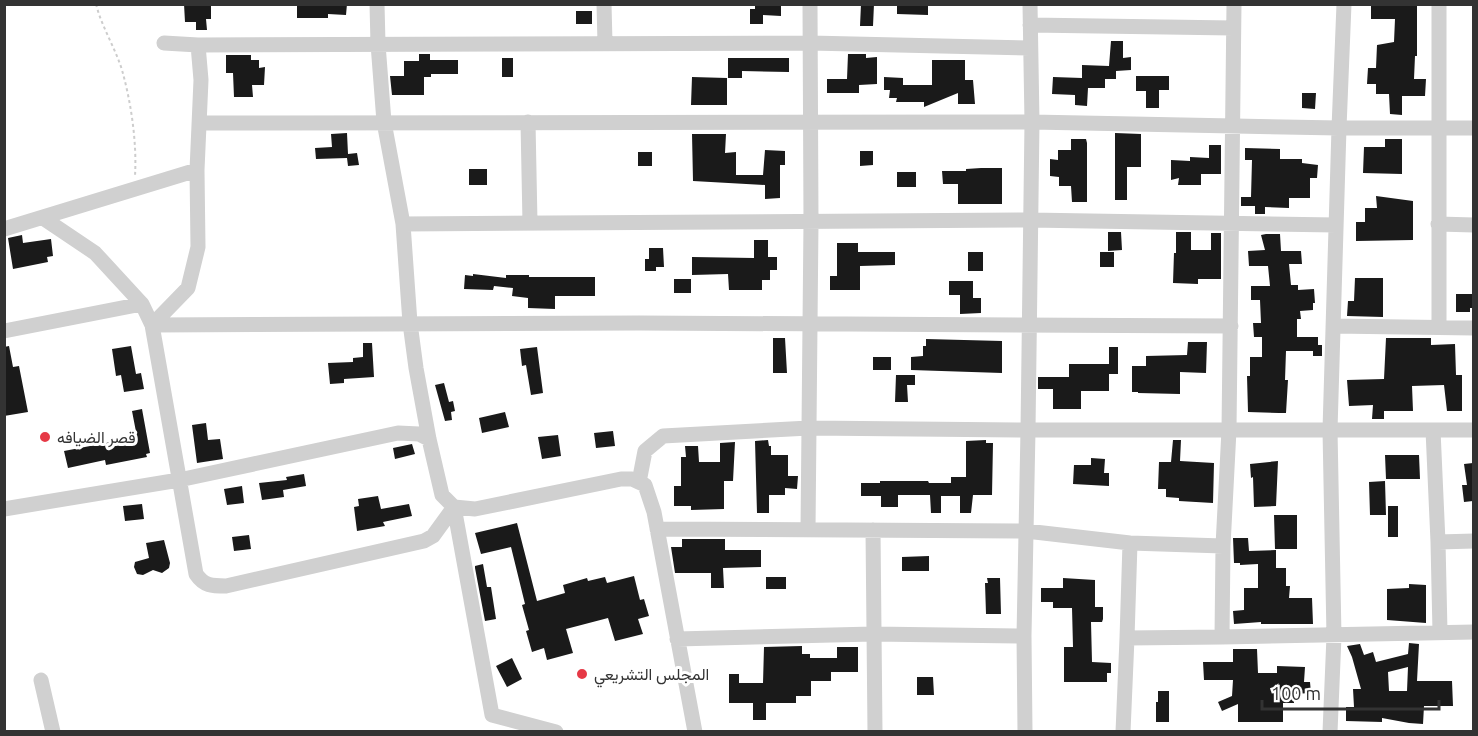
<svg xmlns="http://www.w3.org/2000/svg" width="1478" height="736" font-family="Ubuntu,Vazirmatn,sans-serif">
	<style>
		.building { fill: #1a1a1a; fill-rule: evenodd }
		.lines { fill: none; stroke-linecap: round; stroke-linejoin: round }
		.path { stroke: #cdcdcd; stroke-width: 2; stroke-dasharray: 3 3; stroke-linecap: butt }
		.minor { stroke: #d0d0d0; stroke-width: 15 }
		.poi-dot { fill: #e63946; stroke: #fff; stroke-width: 2 }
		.labels { text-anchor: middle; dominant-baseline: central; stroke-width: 6; stroke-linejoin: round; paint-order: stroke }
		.poi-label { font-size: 16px; fill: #333; stroke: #fff; text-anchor: start }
	</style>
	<rect width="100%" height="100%" fill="#fff"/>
	<path class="building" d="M184 4H211V19H206L207 30H196V22H185Z
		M297 4H347L346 15 328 14V18H297Z
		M755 4H781V16L763 15V24H750V9H755Z
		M861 4H874L873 26H860Z
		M897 4H928V15L897 14Z
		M1371 4 1417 6V56H1415L1414 79H1426L1425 96H1402V115L1390 114 1389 94H1376V84H1367L1368 68H1376L1377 45 1394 42 1395 19H1371Z
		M576 11H592V24H576Z
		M1111 41H1123V58L1131 57V70L1116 71V79H1105V88H1088L1087 106 1075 105V95L1052 94 1053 77 1082 78V65L1109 66Z
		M419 54H430V60H458V74H431V77H424V95H392L390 76H404V61H419Z
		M848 54H866V58L877 57V84L859 85V93H827V79H847Z
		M226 55H251V60H259V68L265 67 264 85H252L253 97H234L233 73H226Z
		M502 58H513V77H502Z
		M728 58H789V72L742 71V78H728Z
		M932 60H965V80H973L975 104H958V93L924 107V102H896L897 98H889L890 90H884V77L903 78V85H932Z
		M1136 76H1169V90H1159V108H1146V91H1136Z
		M692 77 727 78V105H691Z
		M1302 93H1316L1315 109 1302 108Z
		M347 133 348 154 357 153 359 165 348 166 347 158 316 159 315 148 332 147 331 134Z
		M1115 133 1141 134V167H1127V200H1115Z
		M692 134H726L725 153 736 152V175H763L765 150 785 151V165H780V198L765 199V185L693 181Z
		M1071 139H1086L1087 143V202H1072L1071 186H1059V177L1050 176V159L1058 160V150H1071Z
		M1385 139H1402V174L1363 173 1364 147H1385Z
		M1209 145H1221V174H1201V185H1178L1179 178 1171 180V160L1190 161V157L1209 158Z
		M1245 148 1280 149V159H1302V163L1318 165 1317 178H1310V198H1289V208L1265 207V214H1255V206H1241V197H1251L1252 160H1245Z
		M860 151H873V165L860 166Z
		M638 152H652V166H638Z
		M981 168H1002V204H958V184H943L942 171H966V169Z
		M469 169H487V185H469Z
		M897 172H916V187H897Z
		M1376 196 1413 201V240L1356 241V222H1365V208H1377Z
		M1108 232H1121L1122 250 1108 251Z
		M1176 232H1191V250H1211V233H1221V279H1198V284L1173 283 1174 253H1176Z
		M1266 234H1280L1281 251H1301L1302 264H1289L1291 285H1298V290L1314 289 1315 303H1313V310L1300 311 1301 319H1297V337H1318V345H1322V356H1313V351H1286L1285 380H1288L1286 413H1279L1248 412 1247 376H1250V357H1262V337H1254L1253 323H1261L1260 300H1251V286H1270L1268 266H1249L1248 251 1265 250 1261 235Z
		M22 235 23 243 51 239 53 256 47 257 48 262 13 269 8 238Z
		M754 240H768V257H777V270H770V280H762V290H729L728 274 692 275V257L754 258Z
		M837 243H858V252H895V265L860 266V290H830V276H837Z
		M649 248H663L664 267H656V271H645V259H649Z
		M968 252H983V271H968Z
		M1100 252H1114V267H1100Z
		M473 274 506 278V275H529V277H595V296H555V309L528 308V298L512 296 513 288 494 286 493 290 464 289 465 275 473 276Z
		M1355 278H1383V317L1347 316 1348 301H1354Z
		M674 279H691V293H674Z
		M949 281H973V298H981V313L960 314V295H949Z
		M1456 294H1473V308H1470V312H1456Z
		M773 338H785L787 373H773Z
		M1386 338H1431V345L1455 344 1456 375H1462V411H1447L1444 385 1412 386 1413 411H1384V419H1372L1373 405 1349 406 1347 380 1384 379Z
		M926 339 1002 341V373L911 370V357L923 356V346H926Z
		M1188 342H1207L1206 373 1180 372V394L1138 393V392H1132V366H1146V356L1187 355Z
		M363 343H372L374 377 344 379V383L330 384 328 363 353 362V358L363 357Z
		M9 346 13 367 19 366 28 412 4 416V347Z
		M131 346 136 374 141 373 144 389 124 392 121 375 116 376 112 349Z
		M537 347 543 393 531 395 526 365 522 366 520 349Z
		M1109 347H1118V374H1109V391H1081V409H1053V389H1038V377H1069V364H1109Z
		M873 357H891V370H873Z
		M896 375H915V385H907L908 402H895Z
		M444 383 449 402 453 401 455 411 451 412 452 420 445 421 435 385Z
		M142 409 150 453 146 454 147 457 106 465 105 460 68 468 64 451 137 437 132 411Z
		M505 412 509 427 482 433 479 418Z
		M206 423 208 440 220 439 223 459 197 463 192 425Z
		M613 431 615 446 596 448 594 433Z
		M558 435 561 456 542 459 538 437Z
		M768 440 769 446H771V455H788V476H798L797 489 785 488V495H769V513H757L755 441Z
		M986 440V443H993L992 495H973L971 513H960V496H941V513H931L930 495H898V507H881V496H861V483H880V481H928L929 483H951V477H966V441Z
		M1173 440H1181L1180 461 1214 463 1213 503 1179 501V498L1166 497V489H1158L1159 462H1171Z
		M735 442 733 481H724V509L691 510V506H674V486H681V457H686L685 446H698L699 462H720V443Z
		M412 444 415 454 395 459 393 448Z
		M1385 455H1419L1420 479H1386Z
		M1091 458 1105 459 1104 473H1109V486L1073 484 1074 465H1091Z
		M1278 461 1276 506 1254 507 1253 477 1251 478 1250 464Z
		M1473 463V501L1464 502 1462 485H1467L1464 464Z
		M304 474 306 486 283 490 284 497 262 500 259 483 287 480 286 477Z
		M1385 481 1386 515H1370L1369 482Z
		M242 486 244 503 227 505 224 489Z
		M378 496 381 509 409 504 412 516 383 522 385 526 357 531 354 507 359 506 358 499Z
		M142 504 144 519 125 521 123 506Z
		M1388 506H1398V537H1388Z
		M1274 515H1297V549H1275Z
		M517 523 537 601 565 593 563 585 587 578 588 581 605 577 607 583 634 576 640 600 644 599 649 616 638 619 643 634 615 641 608 618 566 629 573 653 547 660 544 648 532 652 526 631 529 630 522 605 525 604 511 547 481 554 475 533Z
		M249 535 251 549 234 551 232 537Z
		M1233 538H1248L1249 551 1276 550V568H1286V586H1290L1289 598H1312L1313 624H1261V622L1234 624 1233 611 1244 610V588H1258V564L1240 565V563H1234Z
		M682 539H725V550H761V567L723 568 724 588H711V573H675L671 547H682Z
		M164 540 170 563 169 568 162 573 153 570 143 575 137 574 134 567 135 562 149 558 146 543Z
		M929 556V571H902V557Z
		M483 564 487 587H491L496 619 485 621 475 568V566Z
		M766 577H786V589H766Z
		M987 578H1000L1001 614H986L985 583H988Z
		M1063 578 1095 580V607H1103V619L1102 622H1091L1092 662 1111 663V673H1107V682H1064V647H1073L1072 608H1053V602H1041V588H1063Z
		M1409 584 1426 585V623L1387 620V589L1409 588Z
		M1409 643 1419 644 1417 681H1452L1453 706H1424L1423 724 1409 723 1382 718V722L1346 721V707H1354L1353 689H1361L1352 657 1347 646 1360 644 1364 655 1373 652 1376 662 1408 654ZM1408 667 1407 691H1389L1388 672Z
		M802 646V654H810V658H837V647H858V672H831V681H811V696H796V703H766V720H753V703H729V674H739V683H763L764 647Z
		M1233 649H1257L1258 673H1277V666L1305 667 1304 682H1310L1311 693 1294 694V703H1283V722H1238V704L1222 711 1218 702 1232 696 1233 680H1204L1203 662H1233Z
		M512 658 522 679 507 687 496 666Z
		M917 677H933L934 695H917Z
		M1158 691H1169V722H1156V702H1158Z"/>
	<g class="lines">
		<path class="path" d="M96 4C102 28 115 47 122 70 131 102 137 142 135 176"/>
		<path class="minor" d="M377 4 378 44 384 122 403 224 410 323 416 368 429 439 442 495 454 507 492 715 556 732
			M604 4 605 43
			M1234 4 1229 430 1223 546 1222 637 1474 632
			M1030 25 1233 28
			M164 43 198 45 201 80 197 170 198 247 188 288 152 325 196 574C204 586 212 586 226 586L424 541 433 536 454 507
			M198 45 810 43 1030 48
			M528 122 530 223
			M199 123 1032 122 1030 4
			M43 218 95 253 142 304
			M403 224 1030 220 1336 225
			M1438 224 1474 225
			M4 229 197 170
			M1333 326 1474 328
			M1439 327V4
			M4 331 142 304 152 325 639 323 1231 326
			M1433 430 1438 542 1474 541
			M639 482 645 451 663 436 809 428 1028 430 1032 122 1339 128 1344 4
			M454 507 475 509 621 479H632L645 485 654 512 695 732
			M4 509 179 480 398 433 419 434 429 439
			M657 529 1026 531 1130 543 1223 546
			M808 530 811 222 810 4
			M873 530 875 732
			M1438 542 1440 632
			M1127 638 1130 543
			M677 639 873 634 1024 636
			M41 680 53 732
			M1025 732 1024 636 1028 430H1474
			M1123 732 1127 638 1222 637
			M1330 732 1334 636 1330 430 1339 128H1474"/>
	</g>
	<g class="poi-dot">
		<circle cx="45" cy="437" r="6"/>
		<circle cx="582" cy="674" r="6"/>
	</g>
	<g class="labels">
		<g class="poi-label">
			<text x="57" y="437">قصر الضيافه</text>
			<text x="594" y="674">المجلس التشريعي</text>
		</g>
	</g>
	<rect width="1478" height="736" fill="none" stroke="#333333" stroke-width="12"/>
	<path d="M1262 700v9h177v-9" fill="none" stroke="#333333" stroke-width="3"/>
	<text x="1271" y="700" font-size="18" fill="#333333" stroke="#ffffff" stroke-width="4.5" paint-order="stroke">100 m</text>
</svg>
